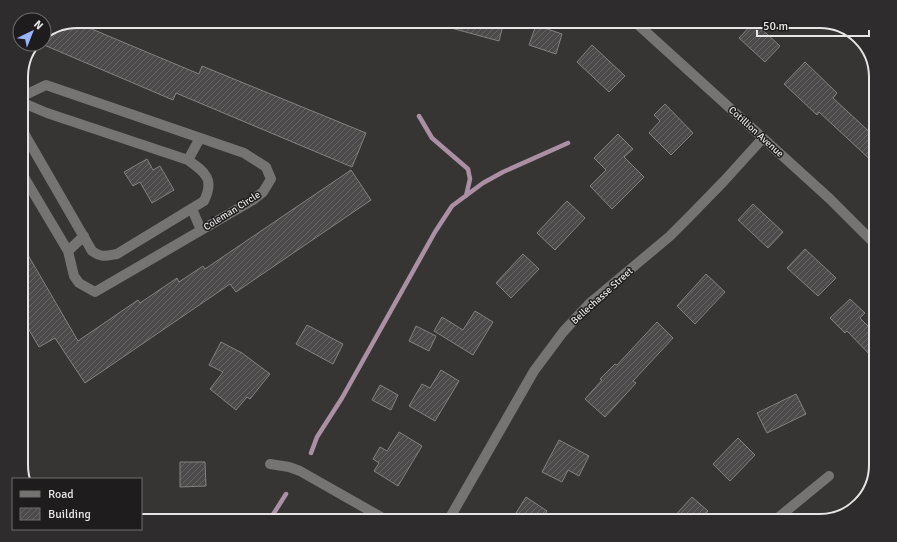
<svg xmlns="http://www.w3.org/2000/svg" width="897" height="542" font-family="Signika,sans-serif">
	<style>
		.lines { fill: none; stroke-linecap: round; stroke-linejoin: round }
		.stream { stroke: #aa90a2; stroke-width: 4.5 }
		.building { fill: url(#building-hatch); stroke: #848181 }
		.minor { stroke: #757473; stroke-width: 10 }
		.labels { text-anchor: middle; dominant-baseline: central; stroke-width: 3; stroke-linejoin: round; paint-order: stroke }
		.street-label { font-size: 10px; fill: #e6e4e4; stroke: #1e1c1c }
		.rim { fill: none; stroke: #e6e4e4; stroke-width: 2 }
	</style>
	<defs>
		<pattern id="building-hatch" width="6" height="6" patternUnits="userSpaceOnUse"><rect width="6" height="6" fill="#4d4a4b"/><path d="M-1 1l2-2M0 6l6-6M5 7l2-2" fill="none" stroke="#676465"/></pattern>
	</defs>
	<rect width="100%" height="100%" fill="#373434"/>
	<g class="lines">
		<path class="stream" d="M419 116 432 138 468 169 470 179 466 196
			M311 453 317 437 342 398 435 232 452 206 483 183 503 172 568 143
			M269 521 286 494"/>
	</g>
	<path class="building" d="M440 21H504L499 41 440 25Z
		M75 22 199 74 202 66 366 133 352 167 176 93 173 100 44 45V34Z
		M754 22 780 46 765 62 739 38Z
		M536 25 562 34 556 54 529 45Z
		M592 45 625 76 609 92 577 62Z
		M805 62 837 93 833 98 876 138V165L819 112 817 115 784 84Z
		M665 104 693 133 671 155 649 133 660 121 654 115Z
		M618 134 633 149 624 157 644 177 612 209 590 186 606 170 594 158Z
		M147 159 153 170 160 166 174 190 152 203 140 182 133 186 124 172Z
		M351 170 371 200 236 292 230 284 85 383 55 338 39 347 21 316V243L78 341 138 300 140 303 177 278 179 282 203 266 205 269Z
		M567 201 585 218 555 250 537 233Z
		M753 204 783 232 768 248 738 220Z
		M805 249 836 278 818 296 787 268Z
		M523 254 539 269 511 298 496 283Z
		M706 274 725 292 695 324 677 306Z
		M850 299 865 313 860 318 876 334V361L847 331 845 333 830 318Z
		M475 311 493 322 473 355 434 331 442 317 463 330Z
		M657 322 673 338 633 381 636 383 605 417 585 399 602 380 600 379 615 364 617 365Z
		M307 325 343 344 333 364 296 344Z
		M416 326 436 336 429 351 409 341Z
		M221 342 242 353 270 374 250 399 247 397 236 410 210 389 223 372 209 365Z
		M441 370 459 381 435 421 409 406 422 384 430 388Z
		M380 385 398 395 391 410 372 400Z
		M796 394 806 414 767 433 757 413Z
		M399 432 422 446 398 486 374 471 379 463 373 459 380 447 387 451Z
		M738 438 755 455 730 481 713 464Z
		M559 440 589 456 579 476 568 470 562 482 542 472Z
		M180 462H205L206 486 180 487Z
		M526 497 547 511 540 521H511Z
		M692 497 708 511 699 521H670Z"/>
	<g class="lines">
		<path class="minor" d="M634 21 830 199 876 245
			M21 97 46 85 244 153 266 167 271 179 263 192 253 200 95 292 79 283 74 276 68 251 21 172
			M21 102 47 113 188 160C205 172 215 179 204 201L117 254C106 256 102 258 92 251L21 128
			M188 160 200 138
			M192 209 201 230
			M68 251 84 236
			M270 464 289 467 300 471 388 521
			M448 521 534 371 563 332 590 303 670 236 690 216 724 181 763 138
			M774 521 829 476"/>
	</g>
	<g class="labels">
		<g class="street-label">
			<text transform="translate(756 132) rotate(42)">Cotillion Avenue</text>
			<text transform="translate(232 211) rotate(-32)">Coleman Circle</text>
			<text transform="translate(602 296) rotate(-42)">Bellechasse Street</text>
		</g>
	</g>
	<path d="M0 0H897V542H0ZM77 28H820A49 49 0 0 1 869 77V465A49 49 0 0 1 820 514H77A49 49 0 0 1 28 465V77A49 49 0 0 1 77 28Z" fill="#2e2c2c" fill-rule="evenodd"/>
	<path class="rim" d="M77 28H820A49 49 0 0 1 869 77V465A49 49 0 0 1 820 514H77A49 49 0 0 1 28 465V77A49 49 0 0 1 77 28Z"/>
	<rect x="12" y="478" width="130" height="52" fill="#1e1c1c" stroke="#6e6c6c"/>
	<rect x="20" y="491" width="20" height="6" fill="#757473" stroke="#6e6c6c"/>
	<text x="48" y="498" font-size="12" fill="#e6e4e4">Road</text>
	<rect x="20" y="508" width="20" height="12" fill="url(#building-hatch)" stroke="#6e6c6c"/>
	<text x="48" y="518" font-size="12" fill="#e6e4e4">Building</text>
	<g transform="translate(32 32) rotate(43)"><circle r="19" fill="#1e1c1c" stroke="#6e6c6c"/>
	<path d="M0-3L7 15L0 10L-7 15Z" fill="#97b6fd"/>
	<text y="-6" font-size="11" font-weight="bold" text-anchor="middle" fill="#e6e4e4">N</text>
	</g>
	<path d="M757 30v6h112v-6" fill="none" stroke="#e6e4e4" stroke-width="2"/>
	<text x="763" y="30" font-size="12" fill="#e6e4e4" stroke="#1e1c1c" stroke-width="3" paint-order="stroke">50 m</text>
</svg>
